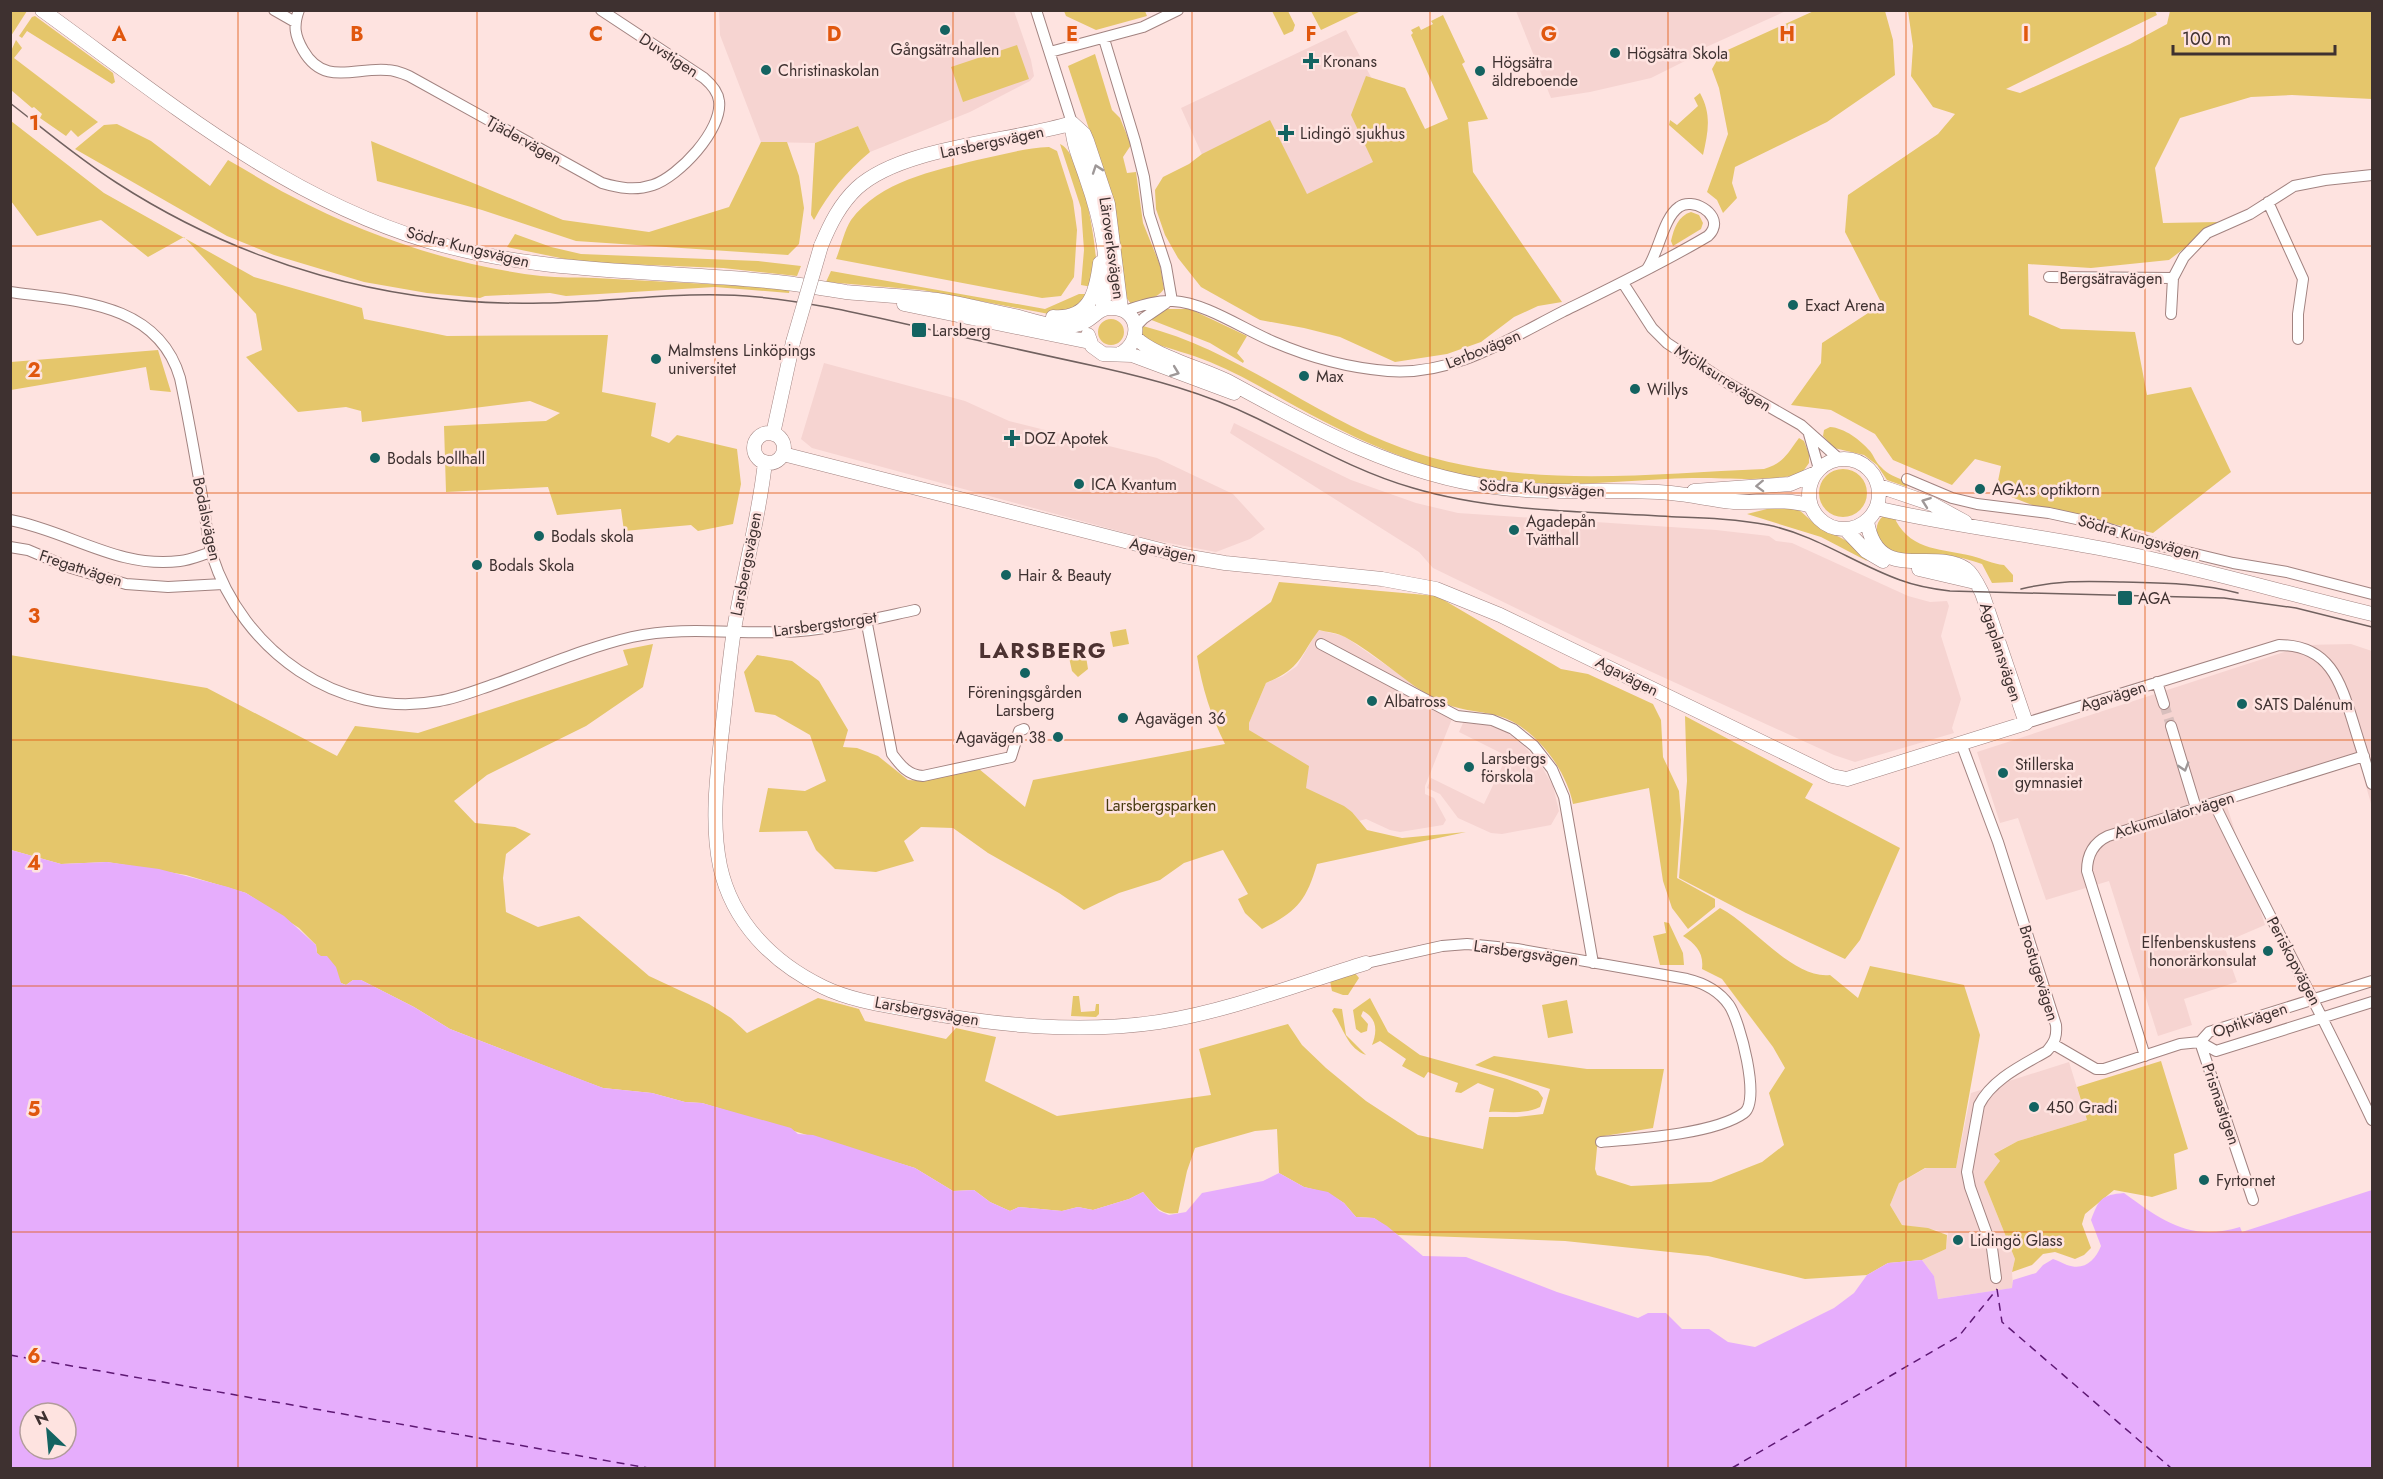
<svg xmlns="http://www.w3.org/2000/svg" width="2383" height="1479" font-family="Jost,sans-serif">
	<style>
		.built { fill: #f6d4d1 }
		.green { fill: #e5c66b }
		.water { fill: #e6adfc; fill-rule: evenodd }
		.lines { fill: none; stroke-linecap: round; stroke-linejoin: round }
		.ferry { stroke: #5e1874; stroke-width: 1.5; stroke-dasharray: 8 6; stroke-linecap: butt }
		.street-tunnel { stroke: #d8bfbd; stroke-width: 10; stroke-dasharray: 10 5; stroke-linecap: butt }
		.street-casing { stroke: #a28380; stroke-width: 12 }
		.secondary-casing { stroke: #a28380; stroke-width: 15 }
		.street { stroke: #fff; stroke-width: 10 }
		.secondary { stroke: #fff; stroke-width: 14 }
		.tram { stroke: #71615f; stroke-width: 1.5 }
		.secondary-bridge-casing { stroke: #a28380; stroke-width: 15; stroke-linecap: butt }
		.secondary-bridge { stroke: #fff; stroke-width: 14 }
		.oneway { stroke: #9e9898 }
		.grid { fill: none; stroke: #e0570e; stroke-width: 1.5; stroke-opacity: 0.55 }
		.poi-dot { fill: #146361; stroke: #fee3e0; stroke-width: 2 }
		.labels { text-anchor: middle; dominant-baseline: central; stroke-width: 5; stroke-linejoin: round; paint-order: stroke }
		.poi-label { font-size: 16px; fill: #3e3130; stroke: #fee3e0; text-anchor: start }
		.street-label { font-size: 16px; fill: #3e3130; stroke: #fee3e0 }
		.park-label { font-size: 16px; fill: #473a0f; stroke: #fee3e0 }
		.district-label { font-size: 22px; font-weight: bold; letter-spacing: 1.5px; fill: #4d3231; stroke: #fee3e0 }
		.grid-label { font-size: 20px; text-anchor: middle; font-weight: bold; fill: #e0570e; stroke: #fee3e0; stroke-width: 5; stroke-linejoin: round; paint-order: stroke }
	</style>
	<rect width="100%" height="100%" fill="#fee3e0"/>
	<path class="built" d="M719 11H1014L1031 60 1034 76 1030 81 970 112 870 152 858 126 815 143 761 142 720 35Z
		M1516 11H1786L1704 48 1691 58 1651 78 1590 92 1551 98Z
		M1346 30 1372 79 1384 165 1305 204 1204 159 1181 108Z
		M824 363 965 401 1009 421 1157 458 1233 494 1265 529 1250 539 1216 552 1148 539 812 448 801 439Z
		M1234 423 1351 480 1416 503 1458 513 1716 530 1769 536 1776 541 1792 543 1908 596 1930 602 1947 601 1949 606 1941 636 1961 699 1952 728 1954 733 1855 762 1834 755 1586 642 1433 568 1419 552 1230 433Z
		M1318 630 1344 636 1435 699 1456 709 1425 786V794L1434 798 1446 820 1443 825 1400 832 1390 830 1366 819 1359 821 1352 812 1306 788 1249 730V723L1266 683 1283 676 1297 666Z
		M2351 644 2372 651V807L2357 755 2224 797 2265 925 2223 943 2237 982 2184 999 2192 1025 2158 1036 2109 881 2046 900 2018 818 2000 823 1977 752 2306 645Z
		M1463 723 1488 725 1505 731 1524 746 1542 767 1553 786 1559 811 1551 825 1502 834 1491 833 1458 818 1440 794 1427 788 1431 778 1484 804 1507 756 1459 732Z
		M2069 1062 2087 1120 2018 1141 1995 1153 2000 1161 1984 1182 2015 1259 2012 1272 2013 1288 1937 1299 1934 1276 1922 1260 1946 1249 1948 1232 1902 1225 1890 1205 1899 1183 1926 1168H1956L1971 1093Z"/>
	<path class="green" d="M11 10 27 11 11 36 10 11Z
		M1816 10 1885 11 1893 40 1895 75 1827 122 1735 167 1732 183 1737 198 1723 213 1717 200 1707 192 1728 134 1719 88 1712 69 1721 53Z
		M1064 11H1145L1147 16 1096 30 1066 16Z
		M1272 11H1288L1295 25 1293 31 1284 35Z
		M1311 11H1361L1321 30Z
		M1908 11H2155L2157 15 2006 89 2020 93 2130 44 2167 24 2170 11H2372V99L2292 95 2251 97 2180 118 2155 168 2163 223 2219 222 2169 260 2091 268 2028 264 2029 315 2061 329 2135 332 2147 395 2191 387 2231 472 2153 533 2037 507 1996 491 2001 466 1975 459 1952 485 1893 460 1875 434 1831 410 1791 405 1821 363 1822 343 1882 304 1845 232 1848 195 1938 134 1955 114 1933 107 1911 76 1913 46Z
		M1443 15 1465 62 1462 64 1488 119 1468 122 1473 172 1562 302 1538 306 1514 317 1481 342 1447 354 1395 362 1340 337 1304 328 1260 320 1201 287 1178 258 1165 235 1156 209 1155 190 1163 177 1189 164 1202 154 1270 120 1307 194 1373 162 1351 115 1366 76 1405 88 1425 129 1448 119 1411 35 1413 33 1411 30 1419 26 1421 30 1433 24 1431 21Z
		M35 16 113 73 115 82 112 84 27 31 22 38 19 36 32 17Z
		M16 40 22 48 14 58 98 122 78 137 71 130 66 136 40 118 42 114 34 107 32 108 11 90V51Z
		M1017 45 1029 79 963 102 951 67Z
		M1095 54 1112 110 1120 118 1131 145 1123 157 1127 173 1136 172 1143 223 1160 265 1164 289C1157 299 1143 302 1131 304L1126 297 1113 201 1068 66Z
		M1700 93C1712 115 1708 132 1703 155L1669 125 1670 120 1677 125 1698 106 1694 98Z
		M11 121 104 193 254 277 362 308 364 319 447 336 608 335 602 392 656 403 651 436 669 443 677 435 737 449 741 484 733 524 698 531 691 525 624 531 621 509 557 515 548 487 446 492 444 426 546 421 560 413 530 401 362 422 361 411 346 407 298 412 246 357 262 350 256 314 184 237 148 257 101 220 37 236 11 201Z
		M117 124 151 141 210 186 228 160C249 172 270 185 291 196 367 236 455 266 541 276 559 278 577 277 595 278 660 282 725 284 790 289L789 293 715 287 566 296 550 293 485 296 480 298 427 293 364 282 274 255 227 236 75 149 104 125Z
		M858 126 870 152C846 172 829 192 814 220L811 215 815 143Z
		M371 141 563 220 649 232 729 207 761 142H787L799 176 804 208 799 244 788 255 576 241 482 210 377 181Z
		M1060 144C1081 152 1095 236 1096 259 1096 268 1093 278 1092 287L1081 285 1084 250 1081 208Z
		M1049 147 1057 151 1073 201 1077 230 1074 277 1061 296 1042 298 836 259C841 247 844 231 851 220 880 181 933 171 977 160 1001 155 1024 148 1049 147Z
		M1691 212 1699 215 1703 223 1701 229 1673 246 1671 241C1674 228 1678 216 1691 212Z
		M515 234 551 247 581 254 758 261 801 266 797 276 723 268 599 263 565 259 507 247Z
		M831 271 1045 309 1079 294H1089L1073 310 1049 314 922 290 826 282Z
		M1166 309H1190L1247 336 1237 353 1244 361 1243 363 1210 343 1149 319Z
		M1098 332a13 13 0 1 1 26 0a13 13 0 1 1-26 0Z
		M1143 326C1237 350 1312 415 1402 448 1517 490 1644 474 1764 469 1784 463 1787 454 1799 438L1804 441 1809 454V463C1806 467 1804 471 1800 473 1778 483 1719 477 1692 478 1615 480 1533 493 1457 474 1410 462 1365 443 1323 421 1285 402 1249 378 1210 362 1191 354 1170 349 1150 342L1143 336 1141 330Z
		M158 350 171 392 150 390 146 367 11 390V362Z
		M1830 427C1845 428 1860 440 1870 451 1874 456 1876 463 1881 467 1887 474 1897 478 1906 481L1907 487 1887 480 1877 465 1864 455 1834 448 1823 436 1824 430Z
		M1819 493a24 24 0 1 1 48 0a24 24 0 1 1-48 0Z
		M1795 507C1804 513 1812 523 1821 528 1839 538 1857 542 1867 561L1821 537 1747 514 1771 508Z
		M1883 516 1897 517 1896 521C1912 551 1944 549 1972 556 1984 559 1992 564 2004 565L2013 575V582L1992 583 1982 564C1971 560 1959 557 1946 555 1925 552 1889 562 1878 537 1875 528 1877 522 1883 516Z
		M1279 582 1437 596 1561 669 1588 674 1653 704 1661 720 1663 757 1679 791 1681 820 1677 878 1715 899V907L1688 929 1672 908 1663 881 1649 788 1573 804C1566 769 1535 727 1499 716 1477 710 1457 711 1437 700 1405 683 1377 654 1345 637 1338 633 1327 632 1319 630 1298 659 1301 668 1266 683L1249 723V730L1309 766 1306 788 1344 806 1352 812 1367 830 1402 838 1466 832 1317 864C1306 902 1296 912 1262 929L1245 913 1238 899 1248 894 1223 850 1184 863 1160 880 1119 893 1084 910 1059 893 988 853 953 828 921 827 904 841 914 861 876 872 835 869 816 850 807 831 759 832 768 788 805 791 826 781 810 735 775 715 755 712 744 672 757 655 792 661 819 681 848 730 843 747 857 748 878 756 908 780 923 781 979 769 1025 807 1033 780 1225 744C1211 716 1202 688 1197 656L1271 602Z
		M1126 629 1129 644 1113 647 1110 632Z
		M653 644 643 687 586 726 487 775 454 801 475 823 515 827 531 834 506 854 503 878 506 912 538 927 579 916 649 976 709 1004 731 1018 747 1033 818 998 859 1009 865 1021 946 1039 956 1028 996 1037 985 1081 1057 1116 1211 1095 1199 1049 1288 1024 1302 1045 1326 1068 1366 1101 1418 1135 1483 1149 1489 1117H1517L1543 1114 1550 1089 1475 1065 1494 1056 1587 1069H1664L1653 1128 1598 1137 1595 1169 1597 1175 1631 1186 1711 1182 1762 1162 1784 1145 1769 1093 1785 1068 1773 1047 1722 979 1702 969C1704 953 1696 944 1683 936L1720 908C1753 925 1792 979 1830 975L1858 998 1870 966 1964 985 1980 1035 1956 1168H1925L1899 1183 1890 1205 1902 1225 1928 1228 1947 1235 1946 1249 1922 1260 1888 1263 1867 1275 1805 1279 1708 1256 1565 1241 1398 1235 1374 1218 1356 1217 1344 1203 1328 1193 1304 1187 1279 1173 1277 1129 1255 1131 1195 1148 1187 1171 1178 1213C1160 1216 1154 1205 1143 1192L1129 1199 1093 1210 1078 1207 1062 1211 1019 1207 1010 1211 990 1202 974 1190 953 1191 915 1168 702 1103 685 1102 652 1093 603 1088 584 1081 450 1029 414 1007 361 980H353L346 985 341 983 317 953 316 945 299 928 246 893 186 875 107 862 61 864 11 850 10 655 207 688 337 756 355 726 418 733 628 665 623 650Z
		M1085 650 1088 669 1078 677 1072 671 1068 653Z
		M1685 716 1813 784 1805 798 1900 848 1860 940 1845 959 1746 913 1679 878 1687 781Z
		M1664 922 1669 923 1683 953 1684 965H1660L1653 936 1666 933Z
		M1355 973 1359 978 1348 995H1343L1332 991 1330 981Z
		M1073 996H1079L1081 1012 1095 1011 1096 1004H1099V1014L1096 1017 1071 1016Z
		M1370 998 1388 1032 1420 1055 1507 1079 1538 1091 1543 1098 1540 1107C1524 1115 1507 1111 1489 1112L1494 1089 1478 1083 1461 1093 1455 1092 1458 1083 1428 1072 1424 1078 1402 1066 1406 1059 1380 1041 1372 1045C1377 1032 1378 1019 1363 1011L1361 1016 1368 1024 1367 1031 1361 1033 1356 1029 1353 1010Z
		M1567 1000 1573 1033 1548 1038 1542 1005Z
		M1334 1008 1342 1009 1346 1035 1366 1055C1347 1048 1343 1027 1332 1011Z
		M2161 1061 2188 1149 2174 1154 2177 1189 2152 1197 2114 1190 2085 1214 2082 1224 2091 1248 2084 1255 2075 1259 2055 1252 2043 1254 2032 1265 2012 1272 2015 1259 1984 1182 2000 1161 1994 1154 2018 1141 2087 1120 2077 1087Z"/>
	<path class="water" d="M11 850 61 864 107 862 159 869 228 887 246 893 284 916 316 945 317 953 321 956H327L336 967 341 983 346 985 353 980H361L414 1007 450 1029 603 1088 652 1093 685 1102 702 1103 791 1128 798 1134 813 1135 915 1168 953 1191 974 1190 990 1202 1010 1211 1019 1207 1062 1211 1078 1207 1093 1210 1129 1199 1143 1192 1159 1211 1169 1215 1186 1212 1202 1193 1263 1181 1279 1173 1304 1187 1328 1192 1344 1203 1356 1217 1374 1218 1387 1226 1423 1256 1466 1257 1557 1292 1638 1318 1648 1313H1666L1682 1329H1709L1728 1342 1755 1347 1834 1308 1854 1293 1867 1275 1888 1263 1922 1260 1934 1276 1938 1299 2012 1288 2013 1280 2036 1273 2043 1265 2053 1259C2059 1261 2062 1263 2067 1265 2084 1271 2095 1261 2101 1246L2091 1220C2099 1199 2101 1195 2124 1193 2162 1221 2191 1242 2240 1227L2242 1232 2372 1190V1468H11ZM30 1413H66V1449H30Z"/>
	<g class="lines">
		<path class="ferry" d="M1997 1289 2002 1322 2171 1468
			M10 1355 648 1468
			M1732 1468 1959 1336 1997 1289"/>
		<path class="street-tunnel" d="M2164 704 2171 726"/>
		<defs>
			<path id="street" d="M274 10 295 22
				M299 10C293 26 295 36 303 50 324 87 355 67 387 70 395 70 402 73 409 76L602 183C619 188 635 191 653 185 678 177 723 130 719 101 718 91 711 84 704 78L601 10
				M1036 10 1072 123
				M1104 39 1135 141 1144 177 1149 214 1166 266 1172 301
				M1050 52 1143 27 1178 10
				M2268 202 2303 279 2298 314V339
				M2049 277 2173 278
				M1623 283 1652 328 1667 343 1726 382 1801 425 1838 458
				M10 292C76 301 158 302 180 378 189 420 196 461 203 502 206 519 207 538 212 555 242 650 338 720 439 701 458 698 477 690 495 684 540 668 585 648 632 637 683 626 731 634 782 632 825 631 873 619 915 610
				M1124 311C1140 306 1156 300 1173 301 1206 303 1243 329 1274 342 1309 357 1350 368 1388 371 1453 376 1507 340 1562 312 1611 288 1661 264 1708 236 1710 234 1712 232 1713 229 1720 213 1692 197 1679 207 1663 218 1659 252 1647 269
				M2171 314 2173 278 2184 257 2207 233 2250 214 2294 186 2325 180 2372 175
				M1135 327 1144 318 1166 303
				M1809 434 1819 469
				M1907 479 1952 498 1977 504 2049 513 2081 520 2162 546 2233 563 2287 572 2372 594
				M10 520C69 531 118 569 180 561 191 560 201 555 212 552
				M10 547 28 550 68 567 126 584 168 587 223 584
				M866 619 892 754C901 766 908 775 923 776L1011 757 1019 731 1024 729
				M1321 644 1457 716 1492 720 1513 729 1534 746 1552 769 1564 797 1593 963
				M2157 682 2164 704
				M2026 723 2279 645C2329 645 2340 680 2353 722 2359 742 2366 763 2372 784
				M2171 726 2196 808
				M1961 743 1998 842 2056 1025C2057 1036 2055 1042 2047 1051 2023 1065 1992 1079 1979 1105L1967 1172 1970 1187 1992 1248 1996 1278
				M2214 803C2265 909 2322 1013 2372 1120
				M1366 963 1442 946 1467 944 1517 949 1687 979C1704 983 1719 991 1729 1005 1740 1021 1761 1101 1744 1113 1715 1134 1637 1139 1601 1142
				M2200 1042 2209 1032 2372 981
				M2200 1042 2253 1200
				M2053 1044 2096 1069H2104L2180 1044 2200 1042 2216 1051 2372 1002
				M2145 1056 2087 871C2087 855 2093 843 2108 836L2364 756"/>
			<path id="secondary" d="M42 10C164 98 281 197 428 241 539 274 653 270 767 281 793 283 819 288 846 292 876 295 906 296 937 300 963 304 989 311 1015 316 1035 321 1060 331 1080 324 1093 320 1098 307 1112 308 1140 308 1143 342 1120 354
				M1072 123 1084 134 1087 141 1108 204 1121 309
				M1072 123C1072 142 1080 159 1086 177 1101 220 1112 265 1102 310
				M821 246C830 224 840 204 857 188 903 146 1012 142 1072 123
				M904 304 1090 342
				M1053 317C1089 320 1096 294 1100 263
				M1088 335 1092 346 1103 354 1132 355 1234 393
				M1135 337C1152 356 1208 370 1233 384 1315 429 1400 475 1494 487 1552 495 1612 488 1671 493 1692 495 1713 500 1734 502 1760 503 1785 498 1811 506
				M754 448a15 15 0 1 1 30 0a15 15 0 1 1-30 0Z
				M773 434 793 342
				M783 454 1184 556 1225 563 1382 579 1436 589 1500 615 1832 776 1847 779 2026 723 1982 593C1978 585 1973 574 1966 569 1933 547 1877 585 1867 521
				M1809 494a35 35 0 1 1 70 0a35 35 0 1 1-70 0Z
				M765 462C759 519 743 574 734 630 729 663 726 697 722 731 717 775 711 823 720 866 732 922 773 963 823 987 852 1001 885 1005 916 1011 996 1025 1078 1034 1159 1022 1229 1011 1298 984 1366 963
				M1879 486 1932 504 1965 522
				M1694 491 1790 484 1816 473
				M1876 508C1956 527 2039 535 2119 552 2204 569 2288 594 2372 614
				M1845 529 1866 551 1883 561
				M1919 569 1975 582"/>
		</defs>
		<use href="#street" class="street-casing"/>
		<use href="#secondary" class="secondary-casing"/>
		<use href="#street" class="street"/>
		<use href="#secondary" class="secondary"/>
		<path class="tram" d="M10 103C45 130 79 159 117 183 244 265 391 307 543 303 615 302 686 290 758 297 812 302 865 315 919 327 979 341 1039 354 1099 367 1152 379 1205 393 1254 417 1306 442 1357 472 1413 488 1497 513 1589 511 1677 517 1707 518 1738 519 1768 525 1816 535 1855 564 1900 580 1916 586 1933 589 1950 591L2224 598 2296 608 2372 627
			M2021 589C2058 580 2085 581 2123 582 2162 583 2200 583 2238 593"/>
		<defs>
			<path id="secondary-bridge" d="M793 342 821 246"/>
		</defs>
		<use href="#secondary-bridge" class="secondary-bridge-casing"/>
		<use href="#secondary-bridge" class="secondary-bridge"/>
	</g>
	<defs><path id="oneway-chevron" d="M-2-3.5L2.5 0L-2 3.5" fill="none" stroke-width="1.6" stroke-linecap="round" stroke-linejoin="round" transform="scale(1.5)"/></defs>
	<g class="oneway">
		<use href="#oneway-chevron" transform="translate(1097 169) rotate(-109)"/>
		<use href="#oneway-chevron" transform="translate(1175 372) rotate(21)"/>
		<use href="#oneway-chevron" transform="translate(1760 486) rotate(178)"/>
		<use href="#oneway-chevron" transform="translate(1926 502) rotate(-160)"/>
		<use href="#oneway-chevron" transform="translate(2184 767) rotate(73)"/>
	</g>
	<path class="grid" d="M238 10V1468M477 10V1468M715 10V1468M953 10V1468M1192 10V1468M1430 10V1468M1668 10V1468M1906 10V1468M2145 10V1468M10 246H2372M10 493H2372M10 740H2372M10 986H2372M10 1232H2372"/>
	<g class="poi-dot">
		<circle cx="945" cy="30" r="6"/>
		<circle cx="1615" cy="53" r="6"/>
		<path d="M1308 52h6v6h6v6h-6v6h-6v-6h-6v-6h6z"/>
		<circle cx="766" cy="70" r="6"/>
		<circle cx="1480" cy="71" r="6"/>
		<path d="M1283 124h6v6h6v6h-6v6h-6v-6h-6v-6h6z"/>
		<circle cx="1793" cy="305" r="6"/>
		<rect x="911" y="322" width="16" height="16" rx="3"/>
		<circle cx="656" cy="359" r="6"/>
		<circle cx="1304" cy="376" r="6"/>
		<circle cx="1635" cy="389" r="6"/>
		<path d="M1009 429h6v6h6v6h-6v6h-6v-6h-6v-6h6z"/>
		<circle cx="375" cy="458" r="6"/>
		<circle cx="1079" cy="484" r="6"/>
		<circle cx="1980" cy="489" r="6"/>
		<circle cx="1514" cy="530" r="6"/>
		<circle cx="539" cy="536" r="6"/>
		<circle cx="477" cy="565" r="6"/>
		<circle cx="1006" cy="575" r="6"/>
		<rect x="2117" y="590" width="16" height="16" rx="3"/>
		<circle cx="1025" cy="673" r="6"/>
		<circle cx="1372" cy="701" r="6"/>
		<circle cx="2242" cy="704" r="6"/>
		<circle cx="1123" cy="718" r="6"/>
		<circle cx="1058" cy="737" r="6"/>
		<circle cx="1469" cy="767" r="6"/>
		<circle cx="2003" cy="773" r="6"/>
		<circle cx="2268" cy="951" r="6"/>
		<circle cx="2034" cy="1107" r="6"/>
		<circle cx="2204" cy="1180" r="6"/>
		<circle cx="1958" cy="1240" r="6"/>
	</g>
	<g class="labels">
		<g class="poi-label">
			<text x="945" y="49" text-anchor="middle">Gångsätrahallen</text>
			<text x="1627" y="53">Högsätra Skola</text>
			<text x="1323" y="61">Kronans</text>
			<text x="1492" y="62">Högsätra<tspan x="1492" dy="18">äldreboende</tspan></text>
			<text x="778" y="70">Christinaskolan</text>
			<text x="1300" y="133">Lidingö sjukhus</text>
			<text x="1805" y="305">Exact Arena</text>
			<text x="932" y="330">Larsberg</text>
			<text x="668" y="350">Malmstens Linköpings<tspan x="668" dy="18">universitet</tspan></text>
			<text x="1316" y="376">Max</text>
			<text x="1647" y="389">Willys</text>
			<text x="1024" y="438">DOZ Apotek</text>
			<text x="387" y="458">Bodals bollhall</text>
			<text x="1091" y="484">ICA Kvantum</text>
			<text x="1992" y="489">AGA:s optiktorn</text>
			<text x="1526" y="521">Agadepån<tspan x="1526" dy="18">Tvätthall</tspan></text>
			<text x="551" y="536">Bodals skola</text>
			<text x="489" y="565">Bodals Skola</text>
			<text x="1018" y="575">Hair &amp; Beauty</text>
			<text x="2138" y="598">AGA</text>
			<text x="1025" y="692" text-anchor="middle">Föreningsgården<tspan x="1025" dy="18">Larsberg</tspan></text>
			<text x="1384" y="701">Albatross</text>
			<text x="2254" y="704">SATS Dalénum</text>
			<text x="1135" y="718">Agavägen 36</text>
			<text x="1046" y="737" text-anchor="end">Agavägen 38</text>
			<text x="1481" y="758">Larsbergs<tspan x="1481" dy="18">förskola</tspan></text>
			<text x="2015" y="764">Stillerska<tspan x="2015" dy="18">gymnasiet</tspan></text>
			<text x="2256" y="942" text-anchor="end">Elfenbenskustens<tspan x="2256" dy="18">honorärkonsulat</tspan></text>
			<text x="2046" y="1107">450 Gradi</text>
			<text x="2216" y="1180">Fyrtornet</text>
			<text x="1970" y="1240">Lidingö Glass</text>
		</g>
		<g class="street-label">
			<text transform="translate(669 55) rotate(33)">Duvstigen</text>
			<text transform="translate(524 140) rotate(29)">Tjädervägen</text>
			<text transform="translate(992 142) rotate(-12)">Larsbergsvägen</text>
			<text transform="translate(468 247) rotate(14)">Södra Kungsvägen</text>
			<text transform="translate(1112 248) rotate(82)">Läroverksvägen</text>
			<text x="2111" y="278">Bergsätravägen</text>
			<text transform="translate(1483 349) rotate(-22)">Lerbovägen</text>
			<text transform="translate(1723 378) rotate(32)">Mjölksurrevägen</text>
			<text transform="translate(1542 488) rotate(3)">Södra Kungsvägen</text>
			<text transform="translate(207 519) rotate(78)">Bodalsvägen</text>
			<text transform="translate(2139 537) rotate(16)">Södra Kungsvägen</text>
			<text transform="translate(1163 550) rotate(12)">Agavägen</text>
			<text transform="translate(746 564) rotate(-79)">Larsbergsvägen</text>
			<text transform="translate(81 568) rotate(18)">Fregattvägen</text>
			<text transform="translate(825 624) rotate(-8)">Larsbergstorget</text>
			<text transform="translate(2001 652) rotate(72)">Agaplansvägen</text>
			<text transform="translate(1627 676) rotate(27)">Agavägen</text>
			<text transform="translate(2113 696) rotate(-17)">Agavägen</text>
			<text transform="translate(2174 815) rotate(-17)">Ackumulatorvägen</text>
			<text transform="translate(1526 953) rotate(8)">Larsbergsvägen</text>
			<text transform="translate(2294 961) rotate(62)">Periskopvägen</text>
			<text transform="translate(2039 973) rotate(73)">Brostugevägen</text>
			<text transform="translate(927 1011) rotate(10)">Larsbergsvägen</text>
			<text transform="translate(2250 1020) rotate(-19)">Optikvägen</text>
			<text transform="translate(2221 1104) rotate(71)">Prismastigen</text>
		</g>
		<g class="park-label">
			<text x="1161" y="805">Larsbergsparken</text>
		</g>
		<g class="district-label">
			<text x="1043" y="650">LARSBERG</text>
		</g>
	</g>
	<g class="grid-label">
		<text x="119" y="41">A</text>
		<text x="357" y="41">B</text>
		<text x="596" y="41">C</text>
		<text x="834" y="41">D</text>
		<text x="1072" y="41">E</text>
		<text x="1311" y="41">F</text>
		<text x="1549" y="41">G</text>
		<text x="1787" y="41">H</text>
		<text x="2026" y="41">I</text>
		<text x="34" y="130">1</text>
		<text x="34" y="377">2</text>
		<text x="34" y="623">3</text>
		<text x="34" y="870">4</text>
		<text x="34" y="1116">5</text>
		<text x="34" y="1363">6</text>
	</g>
	<rect width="2383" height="1479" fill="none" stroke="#3e3130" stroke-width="24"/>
	<g transform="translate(48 1431) rotate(334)"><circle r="28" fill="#fee3e0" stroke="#b19c9a" stroke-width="1.5"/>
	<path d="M0-4.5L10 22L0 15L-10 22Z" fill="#146361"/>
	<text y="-9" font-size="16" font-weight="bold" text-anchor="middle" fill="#3e3130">N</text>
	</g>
	<path d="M2173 45v9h162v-9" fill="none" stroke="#3e3130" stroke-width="3"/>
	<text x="2182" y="45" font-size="18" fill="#3e3130" stroke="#fee3e0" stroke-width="4.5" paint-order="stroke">100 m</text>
</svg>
